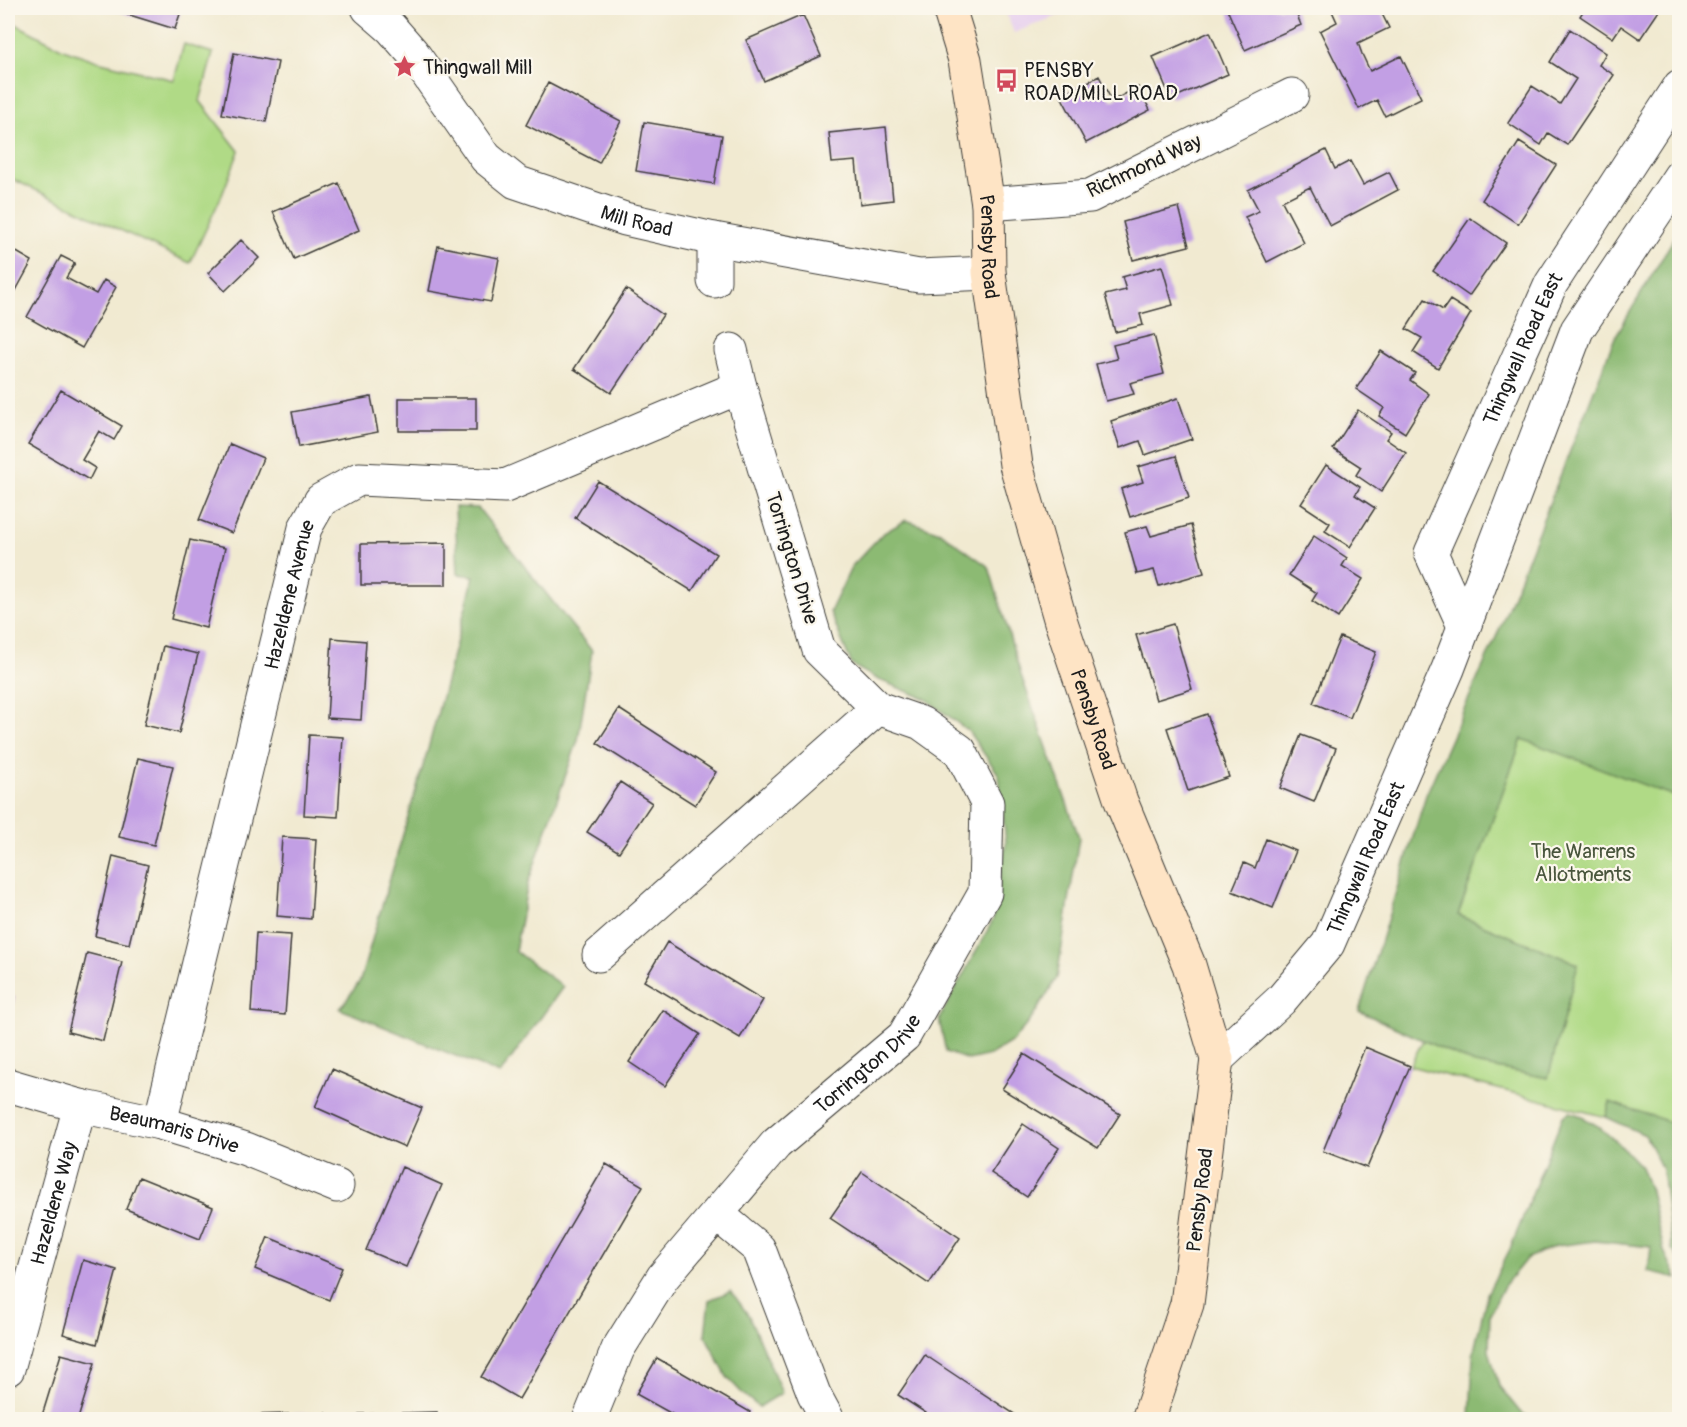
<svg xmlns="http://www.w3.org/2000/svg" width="1687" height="1427" font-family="Pangolin,sans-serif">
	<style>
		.built { fill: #e8d2ee }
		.green { fill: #b0da86; stroke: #667b51; stroke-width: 1.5 }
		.forest { fill: #8cba73; stroke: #546b48; stroke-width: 1.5 }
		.building { fill: #c29fe4 }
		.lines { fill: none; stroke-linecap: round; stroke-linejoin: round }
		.minor-casing { stroke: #3c3b37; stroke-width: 35 }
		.tertiary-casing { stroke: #3c3b37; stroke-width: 35 }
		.secondary-casing { stroke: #3c3b37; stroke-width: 35 }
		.minor { stroke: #fff; stroke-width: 33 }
		.tertiary { stroke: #fff; stroke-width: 33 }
		.secondary { stroke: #fee4c5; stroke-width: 33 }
		.labels { text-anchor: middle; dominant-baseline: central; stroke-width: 4.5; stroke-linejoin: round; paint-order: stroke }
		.poi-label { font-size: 20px; fill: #1c1c1c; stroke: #fbf7ec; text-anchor: start }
		.street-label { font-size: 20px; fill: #1c1c1c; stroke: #fbf7ec }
		.park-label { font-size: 20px; fill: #48553c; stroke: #fbf7ec }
	</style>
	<rect width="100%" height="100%" fill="#fbf7ec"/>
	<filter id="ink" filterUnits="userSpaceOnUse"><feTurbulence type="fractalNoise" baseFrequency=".0167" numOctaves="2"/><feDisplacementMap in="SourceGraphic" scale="12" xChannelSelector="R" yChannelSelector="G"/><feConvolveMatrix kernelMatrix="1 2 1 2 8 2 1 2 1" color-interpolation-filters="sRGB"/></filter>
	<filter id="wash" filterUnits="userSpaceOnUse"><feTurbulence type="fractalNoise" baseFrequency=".008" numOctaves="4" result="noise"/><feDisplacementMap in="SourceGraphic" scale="24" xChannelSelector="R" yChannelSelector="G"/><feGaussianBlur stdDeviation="1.35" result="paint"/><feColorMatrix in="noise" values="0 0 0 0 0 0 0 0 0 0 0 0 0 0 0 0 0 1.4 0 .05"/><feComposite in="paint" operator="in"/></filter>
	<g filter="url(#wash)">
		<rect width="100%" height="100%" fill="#f1ead1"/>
		<path class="built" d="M1004 8H1077L1014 33Z"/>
		<path class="green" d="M8 20 63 49 97 61 174 80 184 44 213 53 200 101 239 151 222 195 190 263 8 177Z
			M1522 738 1679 798V1125L1610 1103 1606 1117 1410 1066 1423 1040 1475 1064 1548 1078 1578 964 1458 915Z"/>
		<path class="forest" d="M1679 230V798L1522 739 1458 915 1578 964 1548 1078 1475 1064 1359 1011 1426 795 1500 628 1615 337Z
			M455 507 478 508 592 651 578 740 528 883 515 951 563 987 500 1074 340 1009 360 981 428 749 474 576 458 574Z
			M906 520 940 532 989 567 1021 675 1079 837 1057 978 1032 1018 1013 1041 990 1055 968 1060 946 1052 939 1019 993 920 1006 843 999 775 968 731 926 699 877 679 852 665 830 612 852 566 882 534Z
			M1610 1102 1679 1125V1259L1672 1249 1662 1169 1645 1135 1606 1117Z
			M1570 1112 1579 1115 1598 1126 1620 1145 1641 1167 1650 1191 1664 1251 1677 1278 1648 1271 1651 1247 1595 1241 1556 1246 1527 1258 1504 1286 1490 1314 1489 1350 1499 1386 1520 1412 1532 1419H1470L1473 1355 1487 1294 1511 1247 1563 1116Z
			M731 1291 749 1316 782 1393 759 1407 743 1394 727 1377 705 1335 709 1300Z"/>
		<g id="blocks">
			<path class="building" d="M107 8H182L175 29Z
				M1230 8H1294L1301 25 1245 50 1227 9Z
				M1335 8H1379L1389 28 1358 43 1362 54 1370 71 1401 56 1421 98 1385 116 1377 100 1359 109 1320 31 1337 22 1331 9Z
				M1585 8H1661L1640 39 1621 26 1613 38 1580 16Z
				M803 15 821 56 764 81 746 40Z
				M1570 29 1606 53 1599 65 1614 75 1567 145 1548 133 1541 145 1508 123 1532 86 1560 104 1576 79 1550 62Z
				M1210 32 1228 74 1171 99 1153 57Z
				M234 53 278 62 266 122 222 114Z
				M1099 76 1112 101 1138 87 1150 110 1086 143 1061 96Z
				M548 83 621 121 599 163 526 125Z
				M644 122 722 135 714 184 636 171Z
				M886 127 893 200 860 204 856 161 832 163 829 133Z
				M1519 142 1556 165 1518 224 1482 200Z
				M1326 150 1335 169 1350 161 1363 185 1389 172 1398 190 1330 226 1310 187 1282 201 1304 243 1267 262 1245 217 1259 211 1248 190Z
				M339 183 359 230 294 259 273 212Z
				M1179 207 1189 246 1133 260 1123 222Z
				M1470 218 1506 243 1469 296 1433 271Z
				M241 240 259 258 225 291 208 273Z
				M438 246 499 258 491 302 429 291Z
				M8 247 32 261 8 305Z
				M61 256 75 263 66 278 96 294 104 280 116 287 82 348 27 317Z
				M1162 266 1173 305 1140 314 1143 325 1115 332 1105 295 1126 290 1122 277Z
				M626 289 663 315 611 393 574 369Z
				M1425 299 1443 310 1450 300 1471 313 1438 368 1413 352 1422 338 1406 329Z
				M1154 335 1164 374 1130 383 1134 394 1106 401 1096 364 1117 359 1113 345Z
				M1381 351 1415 373 1410 380 1429 394 1405 433 1379 416 1384 408 1356 389Z
				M61 390 122 426 114 440 99 431 82 460 95 468 89 480 28 444Z
				M371 397 378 432 299 447 292 412Z
				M399 398H476V431H399Z
				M1178 398 1192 439 1145 455 1140 441 1120 448 1111 421Z
				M1358 410 1391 432 1386 439 1406 453 1381 492 1356 475 1361 467 1333 449Z
				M230 444 263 458 232 533 199 520Z
				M1176 456 1189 498 1130 517 1121 489 1143 482 1138 467Z
				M1326 465 1360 487 1355 495 1375 508 1350 547 1325 531 1330 523 1301 504Z
				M598 481 716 554 692 591 575 518Z
				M1191 525 1204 573 1159 586 1154 570 1137 574 1125 532 1147 526 1151 536Z
				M1314 536 1347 558 1342 566 1363 579 1338 618 1312 601 1317 593 1289 575Z
				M190 540 225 548 206 628 171 619Z
				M446 543V585H361V544Z
				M1173 624 1192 689 1156 700 1136 635Z
				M1340 637 1376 652 1350 718 1313 703Z
				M332 638 366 641 361 720 327 718Z
				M163 646 198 654 179 733 144 725Z
				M619 709 716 772 695 805 597 743Z
				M1207 714 1229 777 1188 791 1167 728Z
				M309 735 343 737 338 817 304 815Z
				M1301 735 1336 748 1314 802 1280 788Z
				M138 758 173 766 154 845 119 837Z
				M620 782 652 803 619 852 587 832Z
				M282 837 316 839 311 919 277 916Z
				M1266 839 1296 851 1273 908 1232 891 1244 863 1255 868Z
				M113 856 148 865 129 944 95 936Z
				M256 933 291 935 285 1015 251 1012Z
				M667 942 763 1000 740 1038 644 981Z
				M87 953 122 962 103 1041 68 1032Z
				M8 995 15 997 8 1021Z
				M663 1010 700 1034 665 1086 629 1062Z
				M1365 1047 1410 1066 1367 1168 1323 1151Z
				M1024 1054 1120 1114 1098 1148 1002 1089Z
				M332 1069 422 1108 405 1147 315 1107Z
				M1023 1124 1059 1148 1027 1197 991 1173Z
				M606 1164 643 1186 519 1399 481 1377Z
				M402 1167 442 1185 406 1267 366 1250Z
				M862 1172 960 1238 929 1284 830 1218Z
				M139 1177 213 1207 200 1239 126 1209Z
				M268 1237 342 1268 329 1300 255 1269Z
				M83 1260 117 1270 97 1344 63 1334Z
				M61 1354 95 1363 78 1419H41Z
				M925 1355 964 1381 1022 1419H935L898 1395Z
				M657 1358 750 1412 746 1419H681L636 1394Z
				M437 1412V1419H360L359 1414Z
				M326 1413 327 1419H249V1415Z
				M220 1415V1419H142V1417Z"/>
		</g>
	</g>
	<g filter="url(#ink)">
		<use href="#blocks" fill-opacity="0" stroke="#3c3b37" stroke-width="1.5"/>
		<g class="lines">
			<defs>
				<g id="minor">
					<path id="s1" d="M368 8 391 28 412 52 486 158 516 182 625 219 714 239 919 276 989 273"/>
					<path d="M988 204 1090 196 1292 95"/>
					<path d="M714 281V239"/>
					<path id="s2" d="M1464 626 1431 553 1551 284 1680 86"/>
					<path d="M599 955 878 708 819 650 740 387 731 350"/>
					<path id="s3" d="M8 1085 80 1106 160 1123 246 1149 337 1186"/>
					<path id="s4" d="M160 1123 305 528 321 500 359 479 505 486 740 387"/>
					<path d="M717 1214 759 1249 814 1394 828 1420"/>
					<path id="s5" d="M8 1369 80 1106"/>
					<path id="s6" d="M589 1420 618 1349 663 1277 776 1144 904 1036 985 893 987 803 960 751 921 723 878 708"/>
				</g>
				<g id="tertiary">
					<path id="s7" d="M1217 1059 1281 1000 1328 944 1448 669 1577 330 1680 176"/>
				</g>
				<g id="secondary">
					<path id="s8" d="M949 8 965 60 988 204 989 273 1016 465 1061 622 1121 801 1189 965 1217 1059 1187 1304 1148 1420"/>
				</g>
			</defs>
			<use href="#minor" class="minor-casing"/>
			<use href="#tertiary" class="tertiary-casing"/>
			<use href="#secondary" class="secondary-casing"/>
			<use href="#minor" class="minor"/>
			<use href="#tertiary" class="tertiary"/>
			<use href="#secondary" class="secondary"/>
		</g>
	</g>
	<defs>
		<symbol id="sight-bare" viewBox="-9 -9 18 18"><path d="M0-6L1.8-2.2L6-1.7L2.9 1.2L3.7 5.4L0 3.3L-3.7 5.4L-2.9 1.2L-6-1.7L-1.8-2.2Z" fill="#d1495b" stroke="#fbf7ec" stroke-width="2.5" paint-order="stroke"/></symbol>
		<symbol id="bus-bare" viewBox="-9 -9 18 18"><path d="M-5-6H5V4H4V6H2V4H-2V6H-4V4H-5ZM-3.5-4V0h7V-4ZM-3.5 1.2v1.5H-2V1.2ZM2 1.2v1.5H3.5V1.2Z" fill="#d1495b" stroke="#fbf7ec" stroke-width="2.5" paint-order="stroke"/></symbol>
	</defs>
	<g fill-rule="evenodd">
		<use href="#sight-bare" x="388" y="50" width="33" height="33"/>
		<use href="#bus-bare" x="990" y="64" width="33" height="33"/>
	</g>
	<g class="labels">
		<g class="poi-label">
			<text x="423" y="67">Thingwall Mill</text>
			<text x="1024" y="70">PENSBY<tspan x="1024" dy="23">ROAD/MILL ROAD</tspan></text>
		</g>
		<g class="street-label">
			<text transform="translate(1144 166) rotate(-25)">Richmond Way</text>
			<text stroke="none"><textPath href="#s1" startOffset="357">Mill Road</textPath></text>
			<text stroke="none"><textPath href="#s8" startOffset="243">Pensby Road</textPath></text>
			<text stroke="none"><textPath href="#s2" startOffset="304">Thingwall Road East</textPath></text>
			<text transform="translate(792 558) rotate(73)">Torrington Drive</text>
			<text stroke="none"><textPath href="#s4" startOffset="544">Hazeldene Avenue</textPath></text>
			<text stroke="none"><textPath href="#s8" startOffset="729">Pensby Road</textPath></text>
			<text stroke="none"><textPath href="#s7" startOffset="254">Thingwall Road East</textPath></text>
			<text stroke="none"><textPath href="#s6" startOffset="458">Torrington Drive</textPath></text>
			<text stroke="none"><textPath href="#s3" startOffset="172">Beaumaris Drive</textPath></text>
			<text transform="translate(1200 1200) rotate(-83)">Pensby Road</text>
			<text stroke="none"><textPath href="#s5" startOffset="172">Hazeldene Way</textPath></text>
		</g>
		<g class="park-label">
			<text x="1583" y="851">The Warrens<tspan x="1583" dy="23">Allotments</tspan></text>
		</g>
	</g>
	<rect width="1687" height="1427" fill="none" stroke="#fbf7ec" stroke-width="30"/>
</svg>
